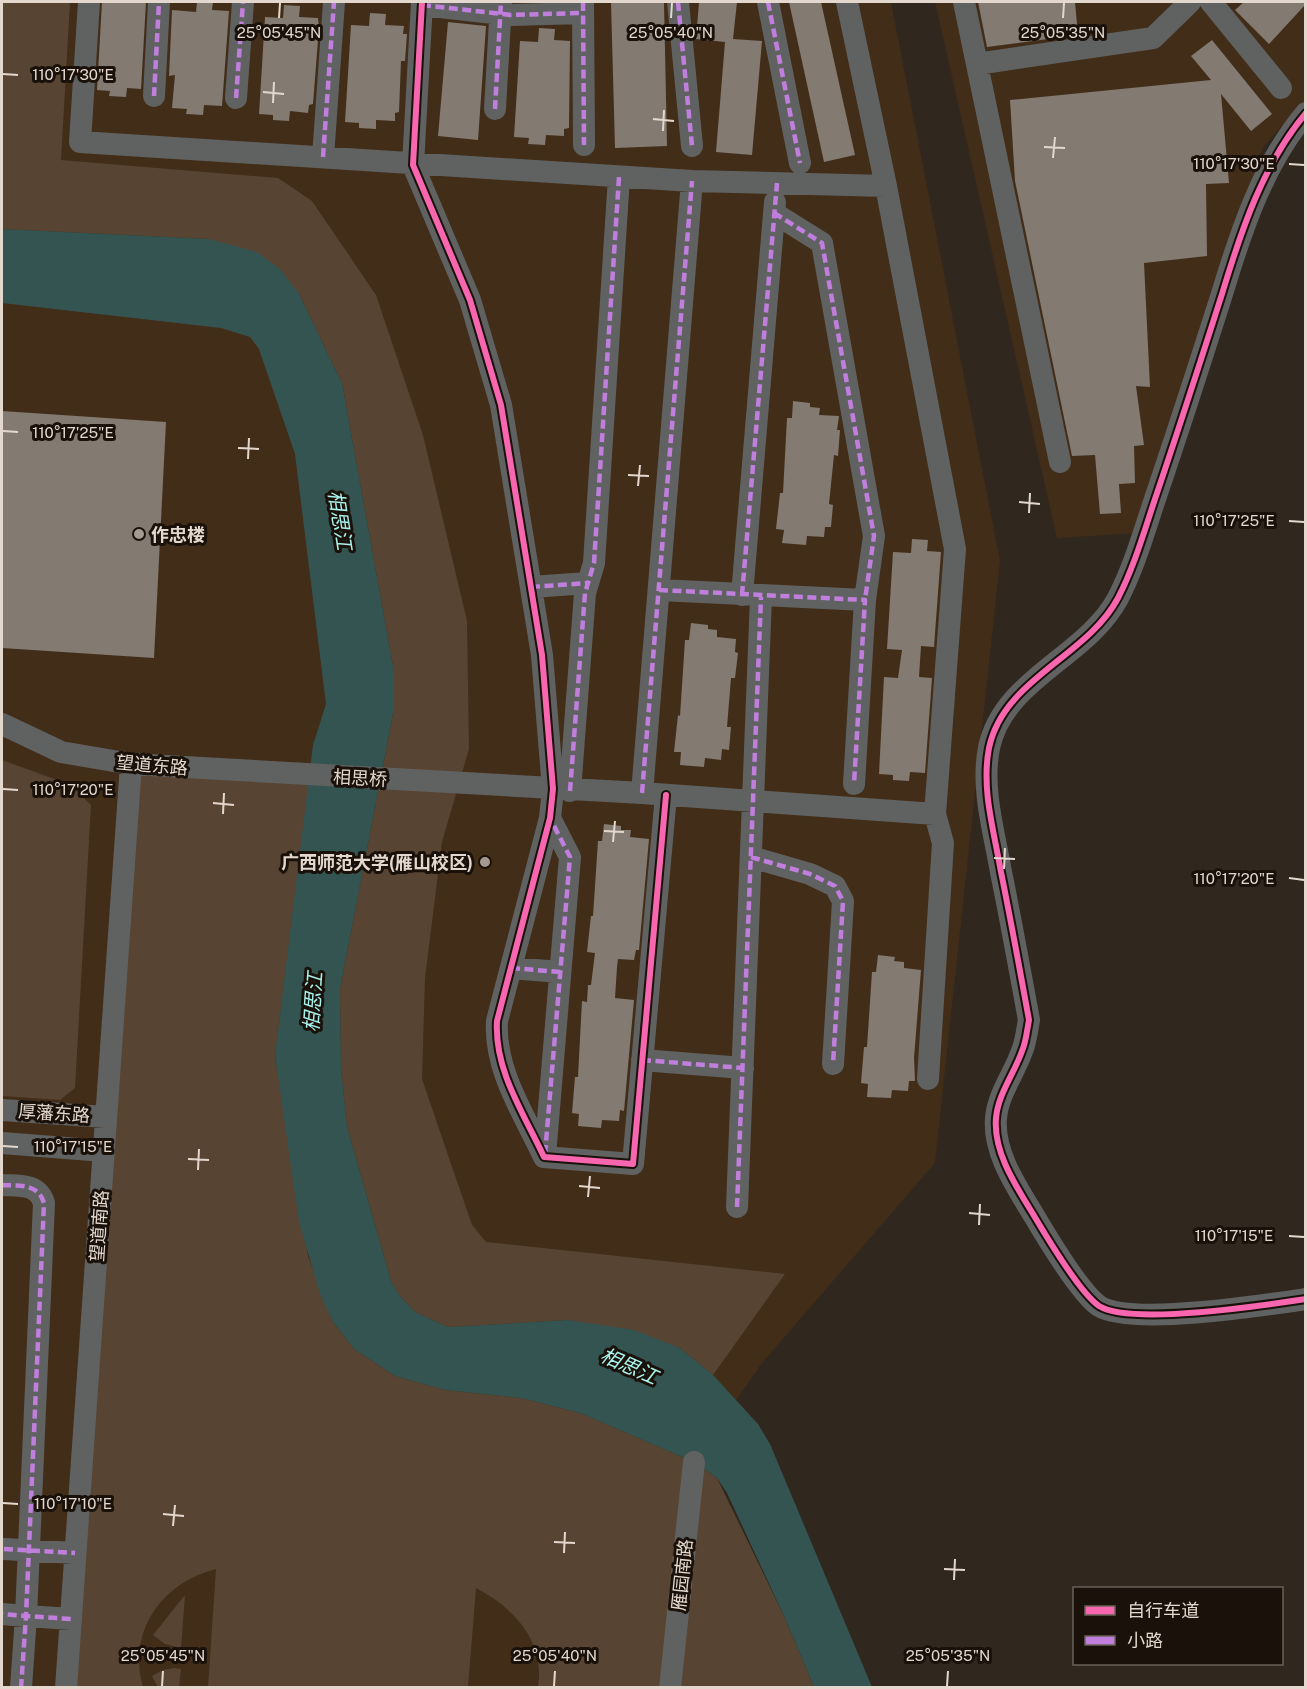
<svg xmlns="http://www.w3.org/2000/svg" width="1307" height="1689" font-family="'Public Sans','Noto Sans SC',sans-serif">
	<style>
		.built { fill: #422d19 }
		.green { fill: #584432 }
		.water { fill: #345451 }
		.building { fill: #837a72 }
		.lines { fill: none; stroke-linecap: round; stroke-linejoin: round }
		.minor { stroke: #606261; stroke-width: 22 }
		.quiet { stroke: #c07fdc; stroke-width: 4.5; stroke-dasharray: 9 4.5; stroke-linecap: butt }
		.cycleway-casing { stroke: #19110a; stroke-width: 10 }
		.cycleway { stroke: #f766af; stroke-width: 6 }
		.ticks { fill: none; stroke: #e4d8ce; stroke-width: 2 }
		.poi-dot { fill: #a59a90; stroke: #19110a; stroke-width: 2 }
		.labels { text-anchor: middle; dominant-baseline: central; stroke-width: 6; stroke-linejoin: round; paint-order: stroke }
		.poi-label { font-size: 18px; font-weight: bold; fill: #e4d8ce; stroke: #19110a; text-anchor: start }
		.street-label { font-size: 18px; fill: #e4d8ce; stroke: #19110a }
		.water-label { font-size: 20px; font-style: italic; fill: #a9f2eb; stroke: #19110a }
		.ticks-label { font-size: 15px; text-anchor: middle; fill: #e4d8ce; stroke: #19110a; stroke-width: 6; stroke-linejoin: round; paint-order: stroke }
	</style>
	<rect width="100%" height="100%" fill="#30271e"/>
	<path class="built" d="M2 2H891L1000 561 935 1163 762 1363 694 1461 814 1687 2 1688Z
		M935 2H1305V101L1263 147 1140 533 1057 538Z"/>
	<path class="green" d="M2 2H70L61 160 278 178 312 201 376 295 423 435 467 621 469 749 442 842 425 978 422 1079 472 1225 486 1242 785 1274 713 1375 680 1348 568 1320 448 1327 415 1312 400 1296 391 1281 347 1127 341 1068 340 989 393 714V666L342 383 299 294 209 239 2 229Z
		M2 760 71 785 91 805 75 1088 60 1100 2 1096Z
		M131 764 310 775 275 1056 308 1256 333 1322 354 1349 395 1376 445 1390 521 1398 580 1413 694 1462 717 1478 784 1616 814 1687H538C545 1641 514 1608 476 1588L468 1687H208L216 1569C161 1583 127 1632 143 1687L66 1688Z
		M185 1595 181 1648 165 1644 153 1635Z
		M174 1668 181 1669 179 1687H158L152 1676 163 1670Z"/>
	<path class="water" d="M2 229 209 239 257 252 280 269 299 294 342 383 393 666V714L340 989 341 1068 347 1127 391 1281 400 1296 415 1312 448 1327 568 1320 634 1330 680 1348 713 1375 758 1424 770 1444 872 1687H814L784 1616 727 1493 717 1478 694 1462 580 1413 521 1398 445 1390 395 1376 354 1349 333 1322 320 1294 299 1222 275 1055 313 745 326 704 295 454 259 349 250 337 221 328 2 303Z"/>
	<path class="building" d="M102 2H146L141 89 127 88 126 97 109 96 110 91 97 90Z
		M197 2H213L212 10 229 11 222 106 204 105 203 115 186 114 187 109 172 108 175 75 169 76 172 10 196 12Z
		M611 2H664L667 146 615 148Z
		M699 2H737L733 39 762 41 752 155 716 152 725 42 696 39Z
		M789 2H821L855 155 824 162Z
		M978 2H1075L1078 35 987 47Z
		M1244 2H1305V5L1269 44 1235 10Z
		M284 5 300 6 299 17 318 18 319 27 313 104 309 105 308 113 290 111 289 121 273 120V115L259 114 265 17 283 18Z
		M370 13 386 14 385 25 404 26 403 34H407L405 61H401L399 112 395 113V121L376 120V129L359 128V123L345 122 351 25 369 26Z
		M448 22 486 26 478 140 438 136Z
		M539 28 555 29 554 40 570 41 569 128 564 129V136L546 135 545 145 528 144 529 138 514 137 520 41 538 42Z
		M1212 40 1272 114 1251 131 1221 94 1229 183 1206 184 1207 256 1144 263 1150 387 1136 386 1144 445 1134 446 1135 483 1119 484 1121 513 1100 514 1095 455 1072 456 1015 181 1010 100 1211 80 1191 56Z
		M793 401 810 403V407L820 408 819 415 839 416 837 430H840L838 456 834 455 829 504 833 505 831 527H825L824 537 807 536 806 545 782 543 784 530 776 529 780 493H783L787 418H792Z
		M2 411 166 422 154 658 2 648Z
		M912 539 928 540 927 551 941 552 934 647 921 646 919 677 932 678 925 773 910 772 909 781 893 780V775L879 774 884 677 898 678 902 650 887 649 893 552 911 553Z
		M691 623 708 625V629L717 630V637L736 639 735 652 738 653 735 678H731L727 727H731L729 750 722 749 721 760 705 758 704 767 680 765 681 752H674L678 715 680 716 685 640H689Z
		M604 824 621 826V830H631L630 837 649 839 639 950H636L634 960 618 959 617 967 615 998 634 1000 624 1111 620 1110 619 1121 602 1120 601 1128 578 1126 579 1114 572 1113 575 1077H578L582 1001 587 1002 588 985H591L595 953 587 952 591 916H593L598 841H602Z
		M878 955 895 957 894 961 904 962V968L921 970 914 1058 915 1081H909L908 1091 892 1090 891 1098 867 1097 868 1084 861 1083 864 1047H867L872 972H876Z"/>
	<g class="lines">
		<path class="minor" d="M89 2 80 142 692 181 886 186
			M422 2 413 165 470 300 501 405 542 655 553 789 550 818 497 1021C494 1070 524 1114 544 1157L633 1164 666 795
			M583 2 584 145
			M678 2 692 146
			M768 2 800 163
			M847 2 886 186 955 549 935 814 943 843 928 1079
			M964 2 1060 462
			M1211 2 1281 88
			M422 5 511 15 583 13
			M977 64 1153 38 1190 2
			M154 96 159 2
			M236 98 243 2
			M495 109 501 2
			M1306 113C1263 164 1241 231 1222 294 1200 363 1178 431 1155 499 1144 532 1134 567 1118 598 1087 657 1003 679 989 748 981 789 994 831 1001 872 1011 921 1020 971 1029 1020 1027 1030 1026 1042 1022 1051 1014 1074 998 1094 996 1118 993 1152 1016 1186 1033 1214 1046 1236 1079 1292 1099 1306 1131 1326 1266 1305 1306 1299
			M323 157 334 2
			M774 213 822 243 874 536 865 600
			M531 587 588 583
			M659 590 865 600 854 784
			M742 595 775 202
			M2 724 61 752 131 764 642 793 935 814
			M570 791 585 593 594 563 619 177
			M642 793 692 181
			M751 857 810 874 835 886 843 901 833 1064
			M511 968 560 972
			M642 1060 743 1068
			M2 1110 106 1117
			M2 1143 104 1151
			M545 1156 570 857 550 818
			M2 1185C19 1186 38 1183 44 1203L26 1616 2 1614
			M737 1207 761 597
			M4 1549 75 1553
			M21 1688 26 1616 71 1619
			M66 1688 131 764
			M670 1688 694 1462"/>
		<path class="quiet" d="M583 2 584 145
			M678 2 692 146
			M768 2 800 163
			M422 5 511 15 583 13
			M154 96 159 2
			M236 98 243 2
			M495 109 501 2
			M323 157 334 2
			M774 213 822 243 874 536 865 600
			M531 587 588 583
			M659 590 865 600 854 784
			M742 595 777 183
			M570 791 585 593 594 563 619 177
			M642 793 692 181
			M751 857 810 874 835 886 843 901 833 1064
			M511 968 560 972
			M642 1060 743 1068
			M545 1154 570 857 550 818
			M2 1185C19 1186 38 1183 44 1203L26 1616 2 1614
			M737 1207 761 597
			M4 1549 75 1553
			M21 1688 26 1616 71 1619"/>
		<defs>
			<path id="cycleway" d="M422 2 413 165 470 300 501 405 542 655 553 789 550 818 497 1021C494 1070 524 1114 544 1157L633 1164 666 795
				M1306 113C1263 164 1241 231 1222 294 1200 363 1178 431 1155 499 1144 532 1134 567 1118 598 1087 657 1003 679 989 748 981 789 994 831 1001 872 1011 921 1020 971 1029 1020 1027 1030 1026 1042 1022 1051 1014 1074 998 1094 996 1118 993 1152 1016 1186 1033 1214 1046 1236 1079 1292 1099 1306 1131 1326 1266 1305 1306 1299"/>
		</defs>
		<use href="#cycleway" class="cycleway-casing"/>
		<use href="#cycleway" class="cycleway"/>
	</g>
	<path class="ticks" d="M279 18 280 3M671 18 672 3M1063 18 1064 3M3 74 18 75M263 92 284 94M273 103 274 82M653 119 674 121M663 131 664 110M1044 147 1065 148M1053 158 1055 137M1289 164 1304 165M3 431 18 432M238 448 259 449M248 459 249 438M628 475 649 476M638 486 640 465M1019 502 1040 504M1029 513 1030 493M1289 521 1304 522M3 789 18 790M213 803 234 805M223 814 224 793M604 831 624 832M613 842 615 821M994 858 1015 859M1004 869 1005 848M1289 878 1304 880M3 1146 18 1147M188 1159 209 1160M198 1170 199 1149M579 1186 600 1188M588 1197 590 1176M969 1213 990 1215M979 1225 980 1204M1289 1236 1304 1237M3 1503 18 1504M163 1514 184 1516M173 1526 175 1505M554 1542 575 1543M564 1553 565 1532M944 1569 965 1570M954 1580 955 1559M162 1686 163 1671M554 1686 555 1671M947 1686 948 1671"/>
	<g class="poi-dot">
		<circle cx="139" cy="534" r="6"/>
		<circle cx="485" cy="862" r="6"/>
	</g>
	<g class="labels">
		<g class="poi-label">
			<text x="151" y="534">作忠楼</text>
			<text x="473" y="862" text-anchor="end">广西师范大学(雁山校区)</text>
		</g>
		<g class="street-label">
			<text transform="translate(152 765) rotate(5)">望道东路</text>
			<text transform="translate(360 778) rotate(3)">相思桥</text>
			<text transform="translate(54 1113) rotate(4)">厚藩东路</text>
			<text transform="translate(99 1226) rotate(-86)">望道南路</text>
			<text transform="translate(682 1575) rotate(-84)">雁园南路</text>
		</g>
		<g class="water-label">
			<text transform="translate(340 520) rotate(81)">相思江</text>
			<text transform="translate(313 1002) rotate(-86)">相思江</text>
			<text transform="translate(629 1366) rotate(24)">相思江</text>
		</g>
	</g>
	<g class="ticks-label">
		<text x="279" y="38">25°05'45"N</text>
		<text x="671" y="38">25°05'40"N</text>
		<text x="1063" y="38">25°05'35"N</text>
		<text x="73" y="80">110°17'30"E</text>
		<text x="1234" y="169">110°17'30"E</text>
		<text x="73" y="438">110°17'25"E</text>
		<text x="1234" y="526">110°17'25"E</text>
		<text x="73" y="795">110°17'20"E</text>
		<text x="1234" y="884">110°17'20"E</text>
		<text x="73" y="1152">110°17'15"E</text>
		<text x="1234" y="1241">110°17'15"E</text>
		<text x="73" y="1509">110°17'10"E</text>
		<text x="163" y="1661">25°05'45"N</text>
		<text x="555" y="1661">25°05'40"N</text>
		<text x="948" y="1661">25°05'35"N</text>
	</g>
	<rect width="1307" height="1689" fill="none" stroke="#e4d8ce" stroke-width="6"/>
	<rect x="1073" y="1587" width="210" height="78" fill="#19110a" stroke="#6a6158" stroke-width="1.5"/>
	<rect x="1085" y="1606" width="30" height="9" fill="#f766af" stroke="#6a6158" stroke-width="1.5"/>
	<text x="1127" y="1617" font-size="18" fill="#e4d8ce">自行车道</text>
	<rect x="1085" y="1636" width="30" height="9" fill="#c07fdc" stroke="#6a6158" stroke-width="1.5"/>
	<text x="1127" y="1647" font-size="18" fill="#e4d8ce">小路</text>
</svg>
